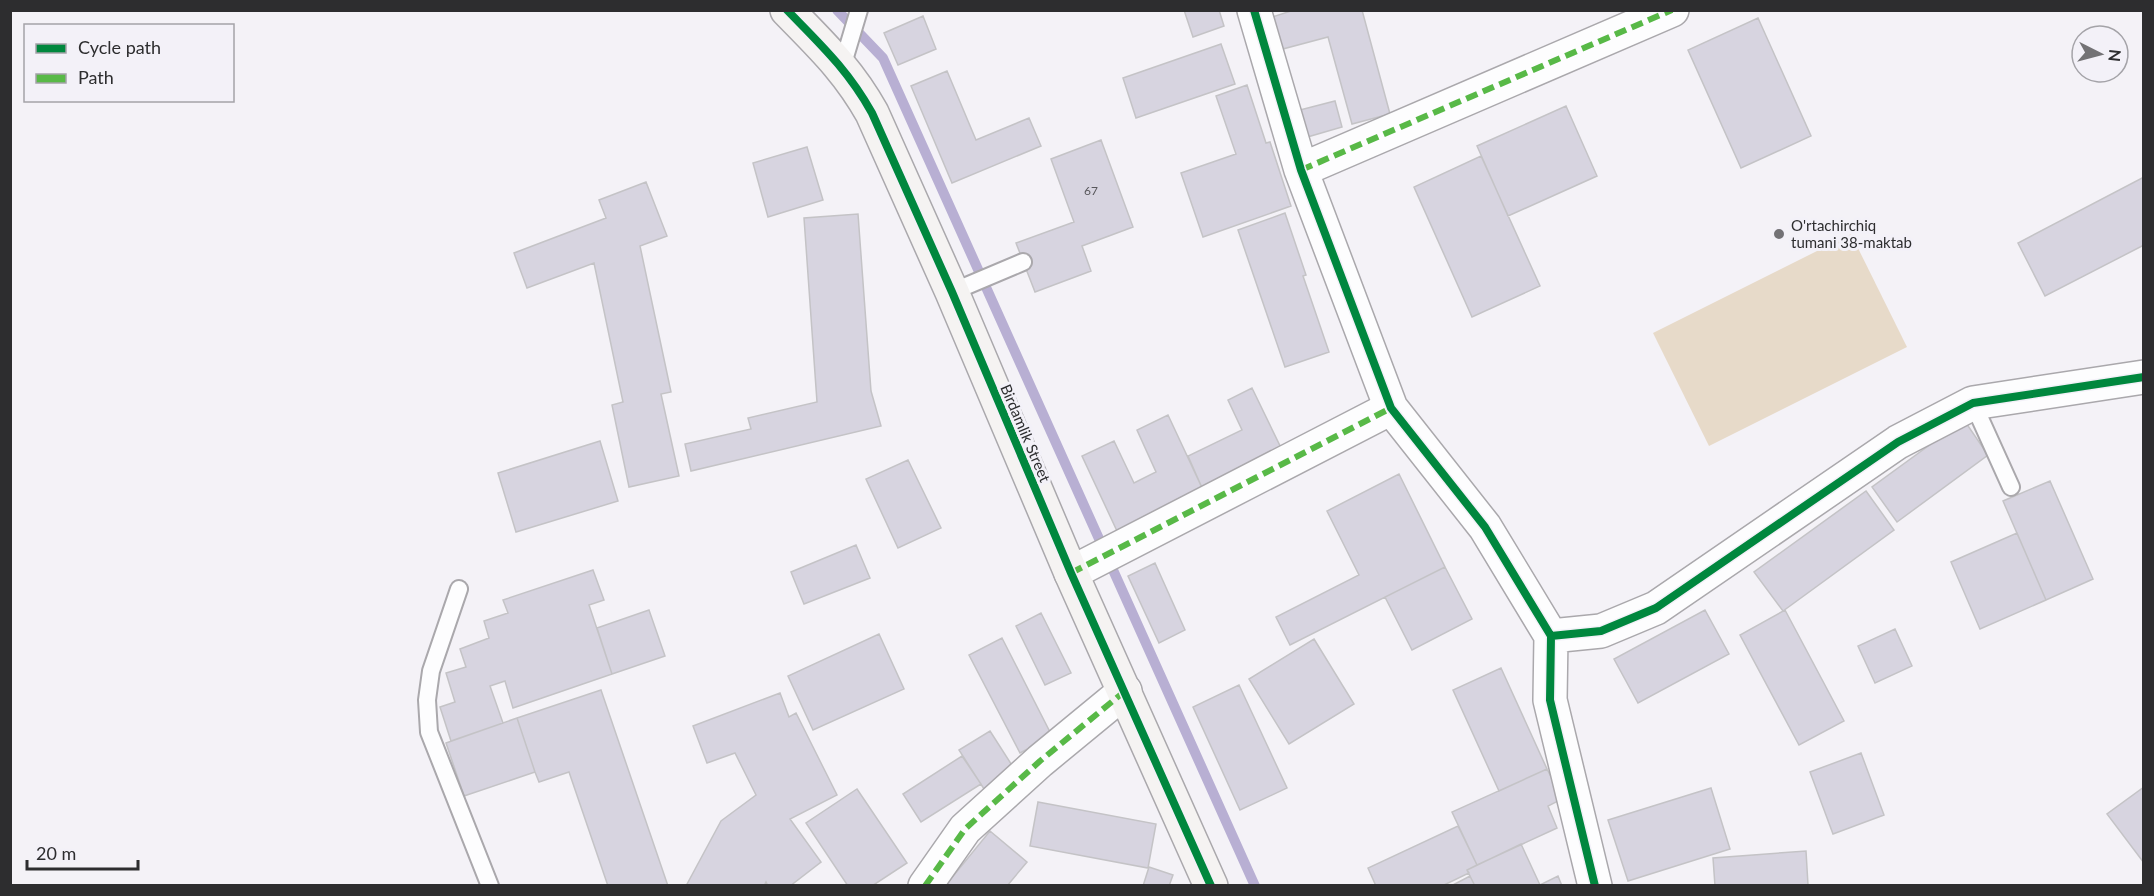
<svg xmlns="http://www.w3.org/2000/svg" width="2154" height="896" font-family="Lato,sans-serif">
	<style>
		.green { fill: #e7dac9 }
		.lines { fill: none; stroke-linecap: round; stroke-linejoin: round }
		.stream { stroke: #b8afd3; stroke-width: 10 }
		.building { fill: #d7d4e0; stroke: #c4c3c6; stroke-width: 1.5 }
		.lane-casing { stroke: #aaa8ac; stroke-width: 20 }
		.street-casing { stroke: #aaa8ac; stroke-width: 36 }
		.secondary-casing { stroke: #aaa8ac; stroke-width: 36 }
		.lane { stroke: #fdfdfe; stroke-width: 16 }
		.street { stroke: #fdfdfe; stroke-width: 33 }
		.secondary { stroke: #f5f3f2; stroke-width: 33 }
		.quiet { stroke: #58b947; stroke-width: 6; stroke-dasharray: 12 6; stroke-linecap: butt }
		.cycleway-casing { stroke: #f3f1f8; stroke-width: 11 }
		.cycleway { stroke: #00873e; stroke-width: 8 }
		.poi-dot { fill: #737275; stroke: #f3f1f8; stroke-width: 2 }
		.labels { text-anchor: middle; dominant-baseline: central; stroke-width: 6; stroke-linejoin: round; paint-order: stroke }
		.number-label { font-size: 12px; fill: #58575b }
		.poi-label { font-size: 15px; fill: #2d2d2f; stroke: #f3f1f8; text-anchor: start }
		.street-label { font-size: 15px; fill: #2d2d2f; stroke: #f3f1f8 }
	</style>
	<rect width="100%" height="100%" fill="#f4f2f7"/>
	<path class="green" d="M1851 234 1907 347 1709 446 1653 333Z"/>
	<g class="lines">
		<path class="stream" d="M837 10 883 58 1255 886"/>
	</g>
	<path class="building" d="M1184 10H1219L1224 26 1193 37Z
		M1294 10H1362L1390 114 1352 124 1328 37 1279 50 1269 18Z
		M923 16 936 49 898 65 884 33Z
		M1758 18 1811 136 1741 168 1688 50Z
		M1221 44 1235 84 1136 118 1123 78Z
		M947 71 976 140 1029 118 1041 146 952 183 911 86Z
		M1247 85 1266 143 1270 142 1291 206 1203 237 1181 173 1236 154 1216 96Z
		M1335 101 1342 127 1304 138 1296 111Z
		M1566 106 1597 176 1508 216 1477 146Z
		M1101 140 1133 227 1082 246 1091 271 1035 292 1016 243 1074 222 1051 159Z
		M807 147 823 200 768 217 753 163Z
		M1481 156 1540 286 1472 317 1414 187Z
		M2144 177V245L2045 296 2018 243Z
		M646 182 667 236 640 246 671 392 661 394 679 476 629 487 612 405 623 402 594 263 527 288 514 253 606 218 599 200Z
		M1285 213 1306 275 1303 276 1329 352 1285 367 1238 230Z
		M858 214 871 391 881 426 691 471 685 444 751 429 748 418 817 402 804 218Z
		M1252 388 1283 452 1203 490 1188 456 1242 430 1228 400Z
		M1168 415 1203 490 1117 531 1082 456 1114 441 1134 483 1156 472 1137 430Z
		M1964 420 1988 455 1897 522 1872 487Z
		M600 441 618 501 516 532 498 473Z
		M908 460 941 528 898 548 866 479Z
		M1399 474 1445 567 1290 645 1276 617 1359 575 1327 511Z
		M2050 481 2093 579 2046 600 2003 501Z
		M1866 491 1894 530 1783 611 1754 572Z
		M2017 533 2046 600 1980 629 1951 562Z
		M856 545 870 578 804 604 791 572Z
		M1155 563 1185 630 1159 643 1128 576Z
		M1445 567 1472 619 1412 650 1385 597Z
		M593 570 604 600 589 605 612 674 513 708 505 681 490 686 503 723 451 741 440 707 455 702 446 673 466 667 460 649 489 638 484 621 508 613 503 600Z
		M649 610 665 656 612 674 597 628Z
		M1705 610 1729 654 1638 703 1614 659Z
		M1785 610 1844 721 1799 745 1740 635Z
		M1041 613 1071 673 1045 685 1016 626Z
		M1895 629 1912 666 1875 683 1858 646Z
		M879 634 904 689 813 730 788 676Z
		M1002 638 1052 736 1020 753 969 655Z
		M1314 639 1354 704 1289 744 1249 679Z
		M1501 668 1547 769 1499 791 1453 690Z
		M1239 685 1287 788 1240 810 1193 707Z
		M601 690 668 886H608L569 772 539 782 535 772 517 718Z
		M780 693 789 717 796 713 837 795 790 819 821 862 790 886H768L766 882 764 886H686L721 821 756 795 735 753 707 763 693 726Z
		M517 718 535 772 464 796 446 743Z
		M990 731 1015 770 984 789 959 750Z
		M1861 753 1884 815 1833 834 1810 772Z
		M962 756 981 784 921 822 903 794Z
		M1547 769 1562 799 1548 806 1557 828 1477 865 1452 812Z
		M2144 787V863L2107 814Z
		M1711 788 1730 849 1628 881 1608 820Z
		M857 789 907 863 872 886H848L806 823Z
		M1038 802 1156 824 1148 868 1030 846Z
		M1458 826 1477 865 1467 870 1469 873 1442 886H1376L1368 868Z
		M990 831 1027 862 1007 886H945Z
		M1521 844 1540 885 1558 876 1562 886H1475L1467 870Z
		M1806 851 1808 885 1715 886 1713 858Z
		M1149 867 1173 875 1169 886H1143Z
		M1470 876 1475 886H1451Z"/>
	<g class="lines">
		<defs>
			<path id="lane" d="M842 67 859 10
				M952 292 1023 262
				M1973 403 2011 487
				M459 589 431 671 427 700 429 732 490 886"/>
			<path id="street" d="M1254 10 1301 170 1391 408 1485 527 1551 636 1550 700 1595 886
				M1301 170 1672 10
				M1071 573 1391 408
				M1551 636 1601 631 1656 608 1898 442 1973 403 2144 377
				M925 886 965 829 1040 761 1125 691"/>
			<path id="secondary" d="M787 10C821 45 848 70 872 113L952 292 1071 573 1211 886"/>
		</defs>
		<use href="#lane" class="lane-casing"/>
		<use href="#street" class="street-casing"/>
		<use href="#secondary" class="secondary-casing"/>
		<use href="#lane" class="lane"/>
		<use href="#street" class="street"/>
		<use href="#secondary" class="secondary"/>
		<path class="quiet" d="M1301 170 1672 10
			M1071 573 1391 408
			M925 886 965 829 1040 761 1125 691"/>
		<defs>
			<path id="cycleway" d="M787 10C821 45 848 70 872 113L952 292 1071 573 1211 886
				M1254 10 1301 170 1391 408 1485 527 1551 636 1550 700 1595 886
				M1551 636 1601 631 1656 608 1898 442 1973 403 2144 377"/>
		</defs>
		<use href="#cycleway" class="cycleway-casing"/>
		<use href="#cycleway" class="cycleway"/>
	</g>
	<circle class="poi-dot" cx="1779" cy="234" r="6"/>
	<g class="labels">
		<g class="number-label">
			<text x="1091" y="190">67</text>
		</g>
		<g class="poi-label">
			<text x="1791" y="225">O'rtachirchiq<tspan x="1791" dy="17">tumani 38-maktab</tspan></text>
		</g>
		<g class="street-label">
			<text transform="translate(1026 433) rotate(67)">Birdamlik Street</text>
		</g>
	</g>
	<rect width="2154" height="896" fill="none" stroke="#2d2d2f" stroke-width="24"/>
	<rect x="24" y="24" width="210" height="78" fill="#f3f1f8" stroke="#a4a3a8" stroke-width="1.5"/>
	<rect x="36" y="44" width="30" height="9" fill="#00873e" stroke="#a4a3a8" stroke-width="1.5"/>
	<text x="78" y="54" font-size="18" fill="#2d2d2f">Cycle path</text>
	<rect x="36" y="74" width="30" height="9" fill="#58b947" stroke="#a4a3a8" stroke-width="1.5"/>
	<text x="78" y="84" font-size="18" fill="#2d2d2f">Path</text>
	<g transform="translate(2100 54) rotate(96)"><circle r="28" fill="#f3f1f8" stroke="#a4a3a8" stroke-width="1.5"/>
	<path d="M0-4.5L10 22L0 15L-10 22Z" fill="#737275"/>
	<text y="-9" font-size="16" font-weight="bold" text-anchor="middle" fill="#2d2d2f">N</text>
	</g>
	<path d="M27 860v9h111v-9" fill="none" stroke="#2d2d2f" stroke-width="3"/>
	<text x="36" y="860" font-size="18" fill="#2d2d2f" stroke="#f3f1f8" stroke-width="4.5" paint-order="stroke">20 m</text>
</svg>
